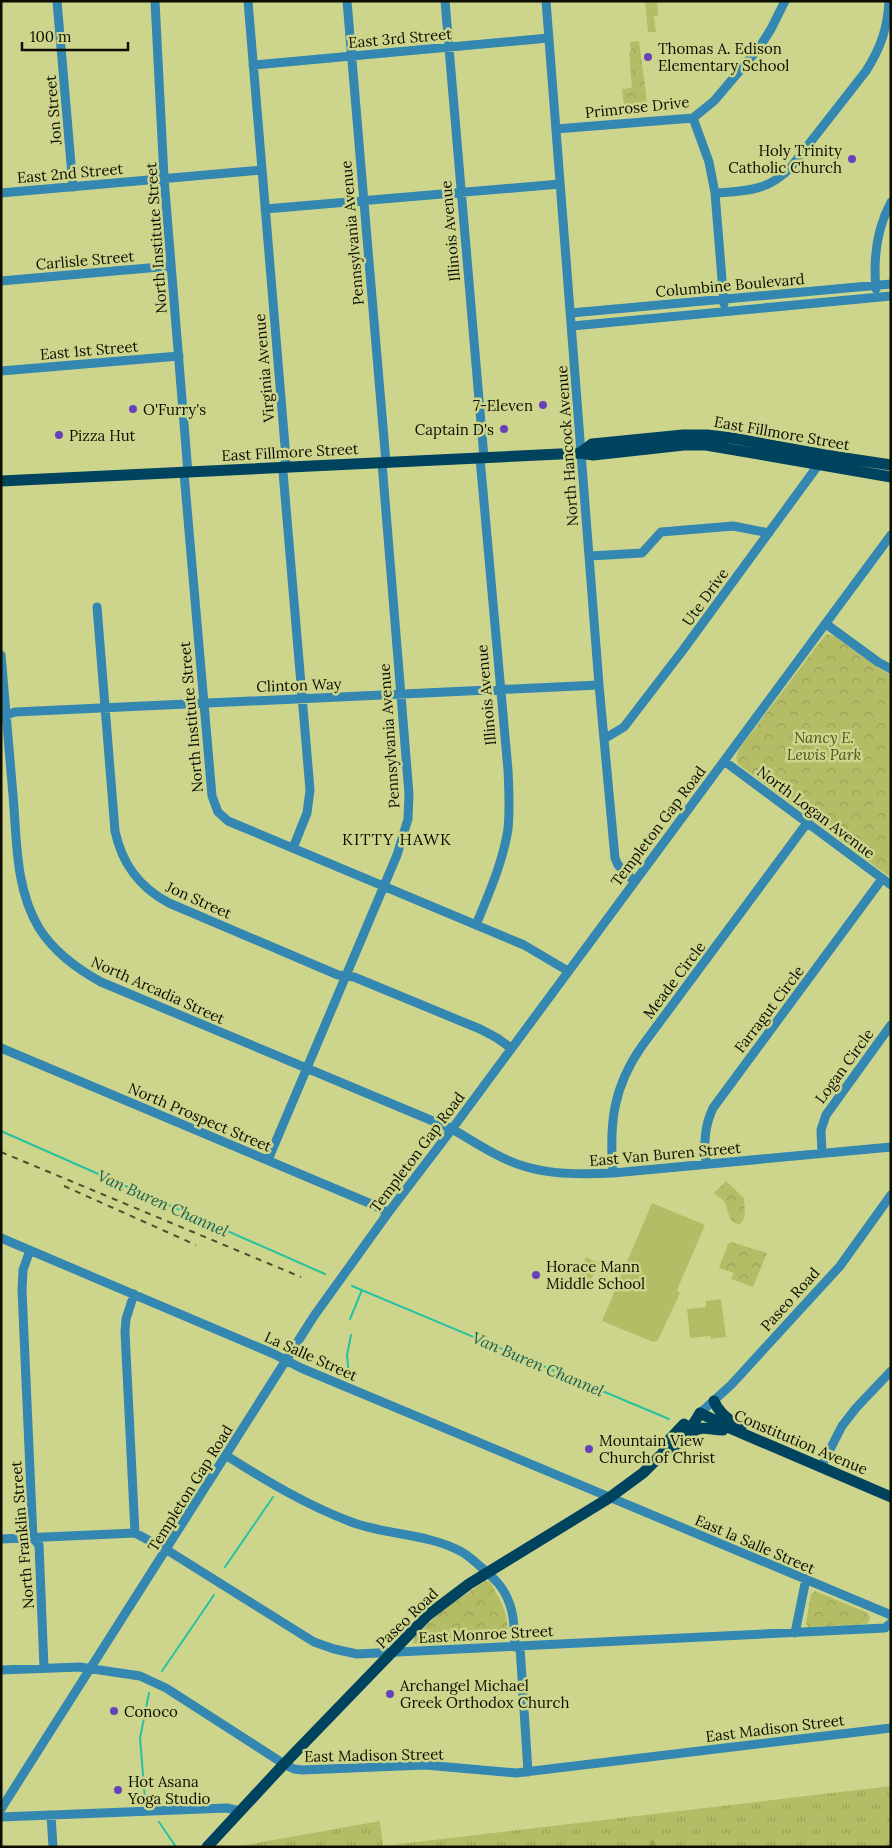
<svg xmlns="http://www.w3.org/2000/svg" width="892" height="1848" font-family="Lora,serif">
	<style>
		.grass { fill: url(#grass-tufts) }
		.forest { fill: url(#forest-firs) }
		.park { fill: url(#park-crowns) }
		.pitch { fill: #b4bd66 }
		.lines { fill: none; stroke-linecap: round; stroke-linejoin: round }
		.stream { stroke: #27c2a0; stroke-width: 2 }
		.minor { stroke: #3387b0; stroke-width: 9 }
		.major { stroke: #00435f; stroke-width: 11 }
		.rail { stroke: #4b4f2e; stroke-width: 2; stroke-dasharray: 6 6; stroke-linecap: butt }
		.poi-dot { fill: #6741b9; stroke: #cdd58d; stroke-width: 2 }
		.labels { text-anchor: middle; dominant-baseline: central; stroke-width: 5; stroke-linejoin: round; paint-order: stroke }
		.street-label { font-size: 15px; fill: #0d0e00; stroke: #cdd58d }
		.poi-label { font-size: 15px; fill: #0d0e00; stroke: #cdd58d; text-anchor: start }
		.park-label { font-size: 15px; font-style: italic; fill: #4f541c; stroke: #cdd58d }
		.neighbourhood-label { font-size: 16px; letter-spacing: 1px; fill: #0d0e00; stroke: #cdd58d }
		.water-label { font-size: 16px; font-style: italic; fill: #156251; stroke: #cdd58d }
	</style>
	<defs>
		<pattern id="grass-tufts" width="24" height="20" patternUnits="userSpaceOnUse" patternTransform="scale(1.25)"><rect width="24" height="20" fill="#b4bd66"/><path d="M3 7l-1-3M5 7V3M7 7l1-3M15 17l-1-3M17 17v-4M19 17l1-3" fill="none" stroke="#9aa157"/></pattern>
		<pattern id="forest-firs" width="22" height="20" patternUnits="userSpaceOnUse" patternTransform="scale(1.25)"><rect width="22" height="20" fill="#b4bd66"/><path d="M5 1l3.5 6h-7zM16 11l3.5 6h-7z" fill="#9aa157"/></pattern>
		<pattern id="park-crowns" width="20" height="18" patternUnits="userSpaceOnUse" patternTransform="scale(1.25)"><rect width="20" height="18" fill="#b4bd66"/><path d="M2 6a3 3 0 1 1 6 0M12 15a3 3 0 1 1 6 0" fill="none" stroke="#9aa157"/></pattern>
	</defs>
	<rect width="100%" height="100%" fill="#cdd58d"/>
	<path class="grass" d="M891 1786V1847H235L380 1821 383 1846Z"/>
	<path class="forest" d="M651 1836 660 1842 661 1847H637L640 1841Z"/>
	<path class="park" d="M639 41 648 110 625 112 622 89 632 88 629 52 631 50 630 42Z
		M826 634 834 636 880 669 891 675V878L738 764 736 758 739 749Z
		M726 1181 744 1198C744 1206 747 1218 740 1224 726 1223 730 1210 724 1202 722 1198 717 1196 714 1193Z
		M731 1242 767 1253 753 1287 731 1279 734 1273 719 1268 728 1244Z
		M485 1581 490 1582C500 1599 512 1619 506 1640L415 1644 413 1643 414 1638 439 1613Z
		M815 1591 866 1612 870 1617 868 1623 866 1624 808 1627 806 1623 811 1594Z"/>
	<path class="pitch" d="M645 1H657L658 16H654L656 32H648Z
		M652 1203 705 1225 677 1290 680 1293 658 1340 653 1342 602 1321Z
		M586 1257 599 1263 591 1280 579 1275Z
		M721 1299 726 1337 711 1339 710 1336 690 1338 687 1309 706 1307V1301Z"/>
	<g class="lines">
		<path class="stream" d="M1 1131 325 1274
			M352 1286 669 1419
			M350 1319 362 1290
			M349 1378 347 1355 351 1335
			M225 1567 273 1497
			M162 1671 214 1595
			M145 1799 140 1738 149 1693
			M159 1822 176 1847"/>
		<path class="minor" d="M57 1 73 187
			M155 1 164 178 188 473
			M248 1 286 458 283 472 310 790 307 813 293 848
			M347 1 386 463
			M445 1 484 458
			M546 1 599 685 615 858 618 865 634 881
			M253 65 549 38
			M693 118 709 162 715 193 724 304
			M556 129 693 118 714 101 759 48 771 29 785 1
			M1 193 262 170
			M715 193C746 191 769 191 791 167L866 71C880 49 888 28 889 1
			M265 209 560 184
			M1 281 171 266
			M876 289C873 258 876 230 891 202
			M571 313 891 284
			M572 326 891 296
			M1 371 179 356
			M184 473 212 796 218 812 228 821 524 945 568 971
			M590 556 642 553 661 532 733 526 769 533
			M97 607 115 831C122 864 139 887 169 903L338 975 354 977 480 1029 497 1038 511 1048
			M826 624 878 662 891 669
			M1 655C5 702 9 748 13 795 17 840 15 888 39 928 54 952 76 968 101 982L452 1129C468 1138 483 1148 499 1156 535 1175 573 1175 613 1173L891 1147
			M1 717 15 712 599 685
			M604 739 624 727 683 650 819 464
			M724 761 891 885
			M476 925C489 893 503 862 508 829 510 809 509 790 508 770L480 458
			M1 1048 376 1206 388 1213
			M822 1153 821 1130 826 1115 891 1025
			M268 1160 397 855 408 819 409 794 382 463
			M706 1164C704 1144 704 1127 713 1108L882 879
			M613 1173C609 1124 613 1087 642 1046L807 823
			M1 1238 274 1354 301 1368 891 1615
			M30 1250 23 1270 22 1290 33 1538 39 1545 44 1668
			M134 1294 126 1319 125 1332 135 1533
			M700 1413 731 1385 840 1266 891 1195
			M227 1456C268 1482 308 1506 354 1523 388 1535 428 1534 460 1551 468 1555 474 1561 481 1567 495 1579 504 1587 510 1605 515 1618 514 1633 515 1647
			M821 1467 842 1426 856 1408 891 1371
			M1 1539 135 1533 167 1550 314 1642 334 1649 357 1654 885 1628 891 1623
			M795 1633 806 1579
			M520 1647 528 1772
			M1 1670 80 1667 140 1676 166 1688 284 1764 294 1769 302 1770 425 1765 516 1773 891 1728
			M1 1809 314 1316 388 1213 452 1129 891 535
			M51 1815 53 1847
			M1 1817 227 1808 240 1811"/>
		<path class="major" d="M580 453 592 444 683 435H707L732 438 825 455 891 465
			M1 481 580 453 593 455 684 445H706L891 477
			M714 1401C719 1414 731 1420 741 1429
			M700 1413 732 1429 891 1497
			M687 1436C701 1423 708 1430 723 1430
			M663 1453 667 1442 684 1424
			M207 1847 284 1764 428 1615 469 1584 609 1498 643 1473 663 1453 679 1443 685 1432 694 1423 700 1413"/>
		<path class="rail" d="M1 1152 301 1277
			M64 1186 196 1245"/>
	</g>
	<g class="poi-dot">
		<circle cx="648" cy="57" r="5"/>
		<circle cx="852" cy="159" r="5"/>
		<circle cx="543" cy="405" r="5"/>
		<circle cx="133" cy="409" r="5"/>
		<circle cx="504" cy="429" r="5"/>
		<circle cx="59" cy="435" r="5"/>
		<circle cx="536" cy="1275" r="5"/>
		<circle cx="589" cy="1449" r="5"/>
		<circle cx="390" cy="1694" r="5"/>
		<circle cx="114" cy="1711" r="5"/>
		<circle cx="118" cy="1790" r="5"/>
	</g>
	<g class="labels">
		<g class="street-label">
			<text transform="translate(400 38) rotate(-5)">East 3rd Street</text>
			<text transform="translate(637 107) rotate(-6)">Primrose Drive</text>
			<text transform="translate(53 110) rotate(-95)">Jon Street</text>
			<text transform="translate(70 173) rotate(-5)">East 2nd Street</text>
			<text transform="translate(450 231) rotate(-95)">Illinois Avenue</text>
			<text transform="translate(352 233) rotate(-95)">Pennsylvania Avenue</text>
			<text transform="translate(156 238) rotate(-94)">North Institute Street</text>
			<text transform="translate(85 260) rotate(-5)">Carlisle Street</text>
			<text transform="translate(730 285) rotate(-5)">Columbine Boulevard</text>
			<text transform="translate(89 350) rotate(-5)">East 1st Street</text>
			<text transform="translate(264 368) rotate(-95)">Virginia Avenue</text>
			<text transform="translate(782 433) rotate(10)">East Fillmore Street</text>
			<text transform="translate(567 446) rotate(-94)">North Hancock Avenue</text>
			<text transform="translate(290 452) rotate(-3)">East Fillmore Street</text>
			<text transform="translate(705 597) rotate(-54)">Ute Drive</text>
			<text transform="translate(299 685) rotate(-2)">Clinton Way</text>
			<text transform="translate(486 695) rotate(-95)">Illinois Avenue</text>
			<text transform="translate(191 717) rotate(-95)">North Institute Street</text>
			<text transform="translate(389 736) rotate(-94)">Pennsylvania Avenue</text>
			<text transform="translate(816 812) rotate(37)">North Logan Avenue</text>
			<text transform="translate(658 826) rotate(-53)">Templeton Gap Road</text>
			<text transform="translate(199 900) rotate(24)">Jon Street</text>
			<text transform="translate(674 980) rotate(-53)">Meade Circle</text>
			<text transform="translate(158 990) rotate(24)">North Arcadia Street</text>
			<text transform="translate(769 1009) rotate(-53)">Farragut Circle</text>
			<text transform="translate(844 1066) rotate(-54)">Logan Circle</text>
			<text transform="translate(200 1117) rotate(23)">North Prospect Street</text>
			<text transform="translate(417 1152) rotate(-53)">Templeton Gap Road</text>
			<text transform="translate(665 1154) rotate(-5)">East Van Buren Street</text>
			<text transform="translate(790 1299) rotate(-48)">Paseo Road</text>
			<text transform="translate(311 1356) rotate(24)">La Salle Street</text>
			<text transform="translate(801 1442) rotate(23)">Constitution Avenue</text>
			<text transform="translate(190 1488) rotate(-58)">Templeton Gap Road</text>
			<text transform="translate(22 1535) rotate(-95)">North Franklin Street</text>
			<text transform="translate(755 1544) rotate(23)">East la Salle Street</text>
			<text transform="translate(407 1618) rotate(-44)">Paseo Road</text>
			<text transform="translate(486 1634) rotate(-3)">East Monroe Street</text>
			<text transform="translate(775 1728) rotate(-7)">East Madison Street</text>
			<text transform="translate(374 1755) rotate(-1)">East Madison Street</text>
		</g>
		<g class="poi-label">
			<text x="658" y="48">Thomas A. Edison<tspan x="658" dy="17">Elementary School</tspan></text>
			<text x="842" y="150" text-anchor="end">Holy Trinity<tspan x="842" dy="17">Catholic Church</tspan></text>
			<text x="533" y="405" text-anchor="end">7-Eleven</text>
			<text x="143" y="409">O'Furry's</text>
			<text x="494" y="429" text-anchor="end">Captain D's</text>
			<text x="69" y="435">Pizza Hut</text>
			<text x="546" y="1266">Horace Mann<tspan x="546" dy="17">Middle School</tspan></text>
			<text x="599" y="1440">Mountain View<tspan x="599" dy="17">Church of Christ</tspan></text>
			<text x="400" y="1685">Archangel Michael<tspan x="400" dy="17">Greek Orthodox Church</tspan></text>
			<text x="124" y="1711">Conoco</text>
			<text x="128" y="1781">Hot Asana<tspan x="128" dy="17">Yoga Studio</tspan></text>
		</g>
		<g class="park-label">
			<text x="824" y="737">Nancy E.<tspan x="824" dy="17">Lewis Park</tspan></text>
		</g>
		<g class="neighbourhood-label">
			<text x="397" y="839">KITTY HAWK</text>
		</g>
		<g class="water-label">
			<text transform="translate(163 1203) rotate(24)">Van Buren Channel</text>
			<text transform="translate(538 1364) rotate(23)">Van Buren Channel</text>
		</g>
	</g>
	<rect width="892" height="1848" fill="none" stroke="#0d0e00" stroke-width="5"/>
	<path d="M22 42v8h106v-8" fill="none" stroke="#0d0e00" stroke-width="2.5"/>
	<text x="30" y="42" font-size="15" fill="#0d0e00" stroke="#cdd58d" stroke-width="4" paint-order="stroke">100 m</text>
</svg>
